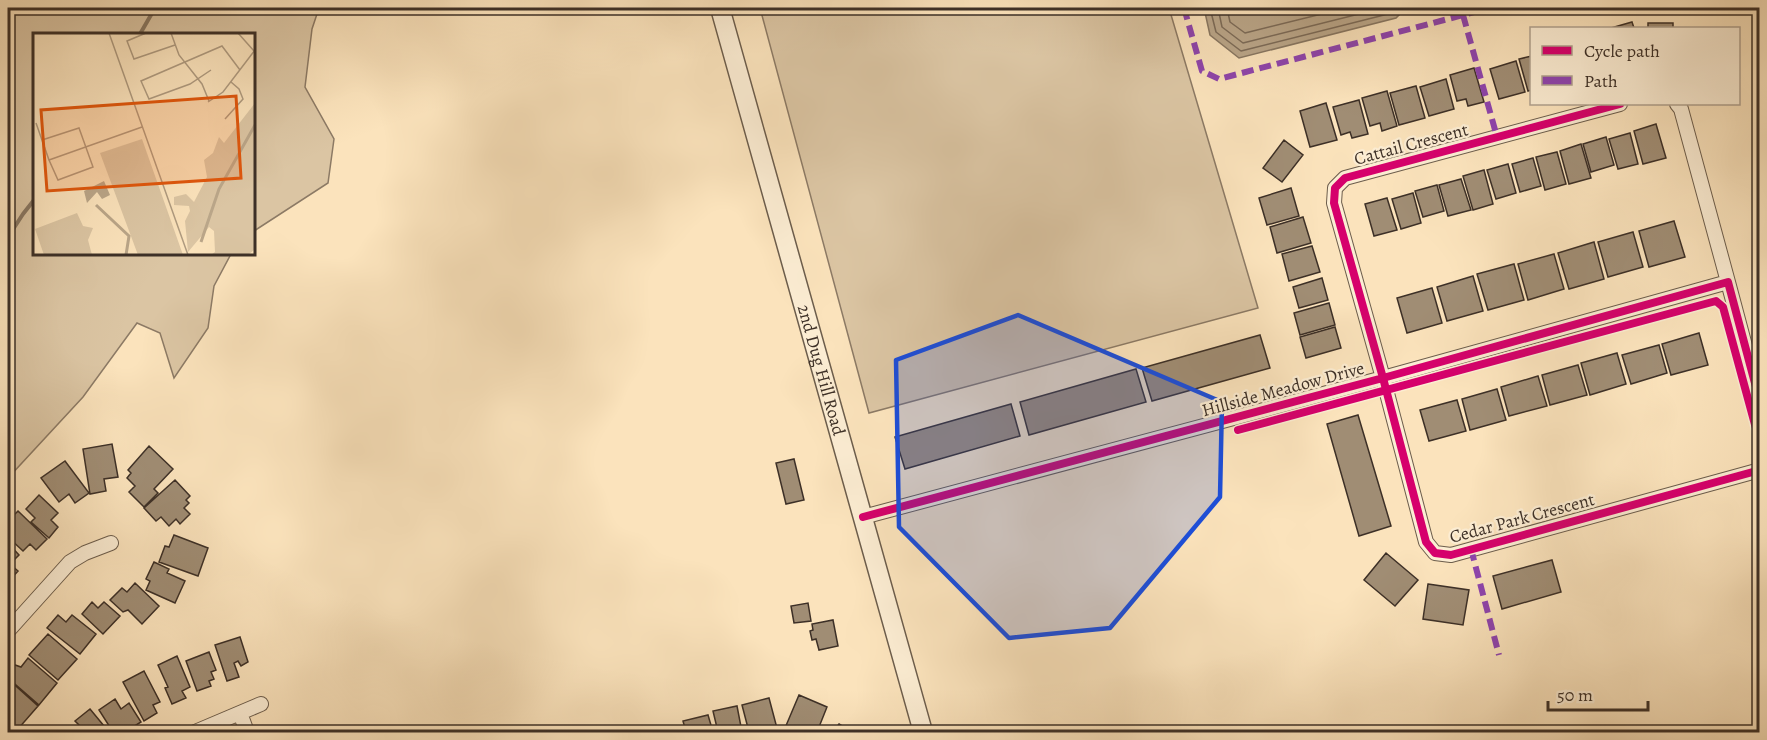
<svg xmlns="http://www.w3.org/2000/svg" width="1767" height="740" font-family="Alegreya,serif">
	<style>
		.green { fill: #dbc5a3; stroke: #8c7a65; stroke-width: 1.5 }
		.water { fill: #baa689; stroke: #887762; stroke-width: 1.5 }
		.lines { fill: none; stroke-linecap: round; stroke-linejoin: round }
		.shore { stroke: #7c6b58; stroke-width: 1.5 }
		.stream { stroke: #887762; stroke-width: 4 }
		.building { fill: #a08d74; stroke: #3d3027; stroke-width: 1.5 }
		.minor-casing { stroke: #6c5d4c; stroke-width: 16 }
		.tertiary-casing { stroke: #6c5d4c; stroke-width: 21 }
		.minor { stroke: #fcedd3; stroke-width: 14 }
		.tertiary { stroke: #fcedd3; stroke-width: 18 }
		.quiet { stroke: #8e44ad; stroke-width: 6; stroke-dasharray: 12 6; stroke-linecap: butt }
		.cycleway-casing { stroke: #fcedd3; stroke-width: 11 }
		.cycleway { stroke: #d6006c; stroke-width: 8 }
		.marked { fill: #1d4ed8; fill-opacity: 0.2; stroke: #1d4ed8; stroke-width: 4.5; stroke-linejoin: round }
		.labels { text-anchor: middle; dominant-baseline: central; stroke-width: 4.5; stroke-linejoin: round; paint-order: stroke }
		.street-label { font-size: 18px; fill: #3d3027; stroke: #fcedd3 }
		.inset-river { fill: none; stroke: #baa689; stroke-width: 3 }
		.inset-road { fill: none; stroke: #af9b80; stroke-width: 1.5 }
		.view { fill: #df570d; fill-opacity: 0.15; stroke: #df570d; stroke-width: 3 }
		.inset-edge { fill: none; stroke: #3d3027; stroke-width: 3 }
	</style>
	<rect width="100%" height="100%" fill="#fbe3bc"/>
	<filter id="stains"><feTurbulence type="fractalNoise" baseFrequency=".00333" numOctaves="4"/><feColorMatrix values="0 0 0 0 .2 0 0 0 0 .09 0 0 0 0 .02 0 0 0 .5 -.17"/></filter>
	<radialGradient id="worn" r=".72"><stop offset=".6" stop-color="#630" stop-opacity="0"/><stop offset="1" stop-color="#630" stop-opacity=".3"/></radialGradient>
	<path class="green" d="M8 8H319L312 29 305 87 334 139 328 183 254 231V34H34V254H231L214 286 208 328 174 378 160 333 137 323 83 397 8 478Z
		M760 8H1169L1258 308 869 413Z"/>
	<path class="water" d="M1204 8H1406L1396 18 1239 58 1210 35Z"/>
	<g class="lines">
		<path class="shore" d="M1210 8 1216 32 1241 51 1392 13 1398 8
			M1218 8 1222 27 1243 43 1383 8
			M1227 8 1230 22 1245 33 1346 8"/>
		<path class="stream" d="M140 34 155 8
			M8 237 23 214 34 200"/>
	</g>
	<path class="building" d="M1632 22 1634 28H1611Z
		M1648 23H1673V28H1648Z
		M1532 56V90L1528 91 1519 59Z
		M1516 61 1525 92 1499 99 1490 69Z
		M1474 68 1484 102 1468 106 1466 99 1457 101 1450 75Z
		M1446 79 1454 109 1429 116 1420 87Z
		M1416 86 1425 118 1399 125 1390 93Z
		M1387 91 1397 126 1382 131 1380 123 1370 126 1362 98Z
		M1359 100 1368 134 1352 138 1350 132 1341 135 1333 107Z
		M1326 103 1337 140 1310 147 1300 111Z
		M1656 124 1666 158 1643 164 1634 131Z
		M1630 133 1638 164 1618 169 1609 139Z
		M1606 137 1614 165 1591 172 1583 144Z
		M1284 140 1303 155 1282 182 1263 168Z
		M1581 144 1591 178 1569 184 1560 151Z
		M1557 152 1566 184 1545 190 1536 157Z
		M1533 158 1541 186 1520 192 1512 164Z
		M1508 164 1516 193 1496 199 1487 170Z
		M1484 170 1493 204 1473 210 1463 176Z
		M1461 179 1471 210 1448 216 1439 185Z
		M1437 185 1444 211 1423 217 1415 191Z
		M1291 188 1299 216 1267 225 1259 198Z
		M1413 193 1421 223 1401 229 1392 199Z
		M1387 198 1397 230 1374 236 1365 204Z
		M1303 217 1311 243 1277 253 1270 227Z
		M1674 221 1685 257 1649 267 1639 231Z
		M1633 232 1643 267 1608 277 1598 242Z
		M1594 242 1604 279 1569 289 1558 253Z
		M1312 246 1320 272 1289 281 1282 254Z
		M1554 254 1564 289 1528 300 1518 264Z
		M1514 264 1524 300 1488 310 1477 274Z
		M1473 276 1483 311 1447 321 1437 287Z
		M1322 278 1328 300 1299 308 1293 287Z
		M1432 288 1442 323 1407 333 1397 298Z
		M1329 303 1335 325 1300 335 1294 313Z
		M1335 327 1341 348 1306 358 1300 337Z
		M1699 333 1708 365 1671 375 1662 344Z
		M1260 335 1270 368 1152 401 1142 368Z
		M1659 345 1667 373 1631 384 1622 355Z
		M1617 353 1626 384 1590 395 1581 363Z
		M1578 365 1587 395 1550 405 1542 375Z
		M1136 369 1146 402 1029 435 1020 402Z
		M1538 376 1547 406 1509 416 1501 387Z
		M1497 389 1506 420 1470 430 1462 399Z
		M1457 400 1466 431 1429 441 1420 410Z
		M1011 404 1020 436 905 469 895 437Z
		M1358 415 1391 526 1359 536 1327 424Z
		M112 444 118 477 104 479 106 491 90 494 83 449Z
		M149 446 173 469 154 489 158 493 144 507 129 492 135 486 127 478 131 473 128 470Z
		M794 459 804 500 786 504 776 463Z
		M65 461 89 493 75 503 69 494 59 502 41 478Z
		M175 480 190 496 186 500 189 503 184 508 190 514 180 524 176 519 169 526 161 517 156 521 144 508Z
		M39 495 58 513 51 520 58 527 49 538 31 522 35 518 26 509Z
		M18 511 47 539 36 550 30 544 23 551 8 537V532L14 525 9 520Z
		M174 535 208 548 198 576 159 562 165 546 169 547Z
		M8 543 19 555 10 564 18 571 8 582Z
		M1386 553 1418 580 1395 606 1364 580Z
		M1552 560 1561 592 1502 609 1493 576Z
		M154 562 169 569 167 573 185 581 175 603 146 590 150 581 146 579Z
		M135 583 159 606 142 624 128 610 123 612 110 600 122 588 127 592Z
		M1428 584 1469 590 1463 625 1423 619Z
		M92 602 98 608 104 602 120 616 103 634 82 614Z
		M808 603 811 621 794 623 791 606Z
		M58 615 66 622 72 615 96 634 80 654 47 628Z
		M833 620 838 646 819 650 816 639 812 640 810 631 813 630 812 624Z
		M48 634 77 659 58 680 29 655Z
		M240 637 248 662 241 666 238 661 234 663 239 677 227 681 215 645Z
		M209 652 216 670 211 672 214 679 209 681 211 686 197 691 186 661Z
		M177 656 190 687 182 691 186 698 172 704 165 688 168 687 158 665Z
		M28 658 57 683 39 705 8 678V674L15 665 21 667Z
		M144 671 160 702 153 705 157 713 144 721 123 682Z
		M8 679 38 706 18 729 8 720Z
		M799 695 827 707 817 732H797L785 728Z
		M769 698 778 732H749L742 705Z
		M115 699 121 709 129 703 141 722 125 732H113L99 710Z
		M737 706 742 732H718L713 711Z
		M90 709 109 732H74L73 730 79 725 75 721Z
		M708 715 713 732H686L683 721Z
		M8 724 16 731 15 732H8Z
		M839 724 852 732H833Z"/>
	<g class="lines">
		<defs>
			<path id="minor" d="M1620 104 1345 178 1335 188 1334 203 1383 378 1426 542 1435 553 1451 555 1760 470
				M1677 104 1681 109 1728 282
				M863 517 1383 378 1728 282 1760 402
				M8 631 70 562 85 553 111 543
				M240 713 247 732
				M195 732 261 704"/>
			<g id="tertiary">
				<path id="s1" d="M720 8 923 732"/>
			</g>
		</defs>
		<use href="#minor" class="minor-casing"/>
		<use href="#tertiary" class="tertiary-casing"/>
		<use href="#minor" class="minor"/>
		<use href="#tertiary" class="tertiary"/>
		<path class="quiet" d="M1184 8 1202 71 1219 79 1490 8
			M1463 15 1497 137
			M1471 549 1499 655"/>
		<defs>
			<path id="cycleway" d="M1620 104 1345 178 1335 188 1334 203 1383 378 1426 542 1435 553 1451 555 1760 470
				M1238 430 1716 301 1723 307 1760 443
				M863 517 1383 378 1728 282 1760 402"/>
		</defs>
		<use href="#cycleway" class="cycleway-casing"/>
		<use href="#cycleway" class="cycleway"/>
	</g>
	<path class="marked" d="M1018 315 1222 402 1220 497 1110 628 1009 638 899 527 896 360Z"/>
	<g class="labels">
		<g class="street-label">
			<text transform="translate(1411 144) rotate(-15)">Cattail Crescent</text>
			<text stroke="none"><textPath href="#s1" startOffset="376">2nd Dug Hill Road</textPath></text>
			<text transform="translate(1283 389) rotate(-15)">Hillside Meadow Drive</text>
			<text transform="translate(1522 518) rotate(-15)">Cedar Park Crescent</text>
		</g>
	</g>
	<g transform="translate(33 33)">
		<rect width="222" height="222" fill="#fbe3bc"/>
		<path d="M222 70V216L215 222H178L182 219 181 198 176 194 155 219 152 188 157 178 156 173 141 172V164L153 161 161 169 174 144 171 127 180 120 186 104 191 110ZM109 106 150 222H105L67 120ZM44 180 50 193 60 195 55 207 59 222H11L2 196Z" fill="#dbc5a3"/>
		<path d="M71 148 77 162 69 166 64 159 54 170 51 158Z" fill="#baa689"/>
		<path class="inset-river" d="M63 172 96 203 93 222M168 209 186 156 222 92"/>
		<path class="inset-road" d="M76 0 155 222M113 0 94 8 101 26 142 12M138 0 146 22 169 51 176 68M205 0 221 18M178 37 157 51 116 66 108 48 189 13 207 37M175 69 190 59 222 17M192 86 210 66 206 56 198 49M3 90 16 127 109 94M9 107 46 95 60 134 25 147 16 127"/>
		<path class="view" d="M203 63 208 145 14 158 8 77Z"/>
		<rect width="222" height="222" class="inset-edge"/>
	</g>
	<rect width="1767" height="740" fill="none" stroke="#fbe3bc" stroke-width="30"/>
	<rect x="9" y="9" width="1749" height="722" fill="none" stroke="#3d3027" stroke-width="3"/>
	<rect x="15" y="15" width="1737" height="710" fill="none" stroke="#3d3027" stroke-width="1.5"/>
	<rect x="1530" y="27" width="210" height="78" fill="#fcedd3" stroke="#b0a18e" stroke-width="1.5"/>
	<rect x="1542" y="46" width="30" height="9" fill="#d6006c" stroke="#b0a18e" stroke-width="1.5"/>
	<text x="1584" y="57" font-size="18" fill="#3d3027">Cycle path</text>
	<rect x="1542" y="76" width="30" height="9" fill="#8e44ad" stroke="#b0a18e" stroke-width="1.5"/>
	<text x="1584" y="87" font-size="18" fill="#3d3027">Path</text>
	<path d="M1548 701v9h100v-9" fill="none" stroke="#3d3027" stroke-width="3"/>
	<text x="1557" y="701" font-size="18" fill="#3d3027" stroke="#fcedd3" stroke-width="4.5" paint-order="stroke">50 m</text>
	<rect width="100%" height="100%" filter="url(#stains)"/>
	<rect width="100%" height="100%" fill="url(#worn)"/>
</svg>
